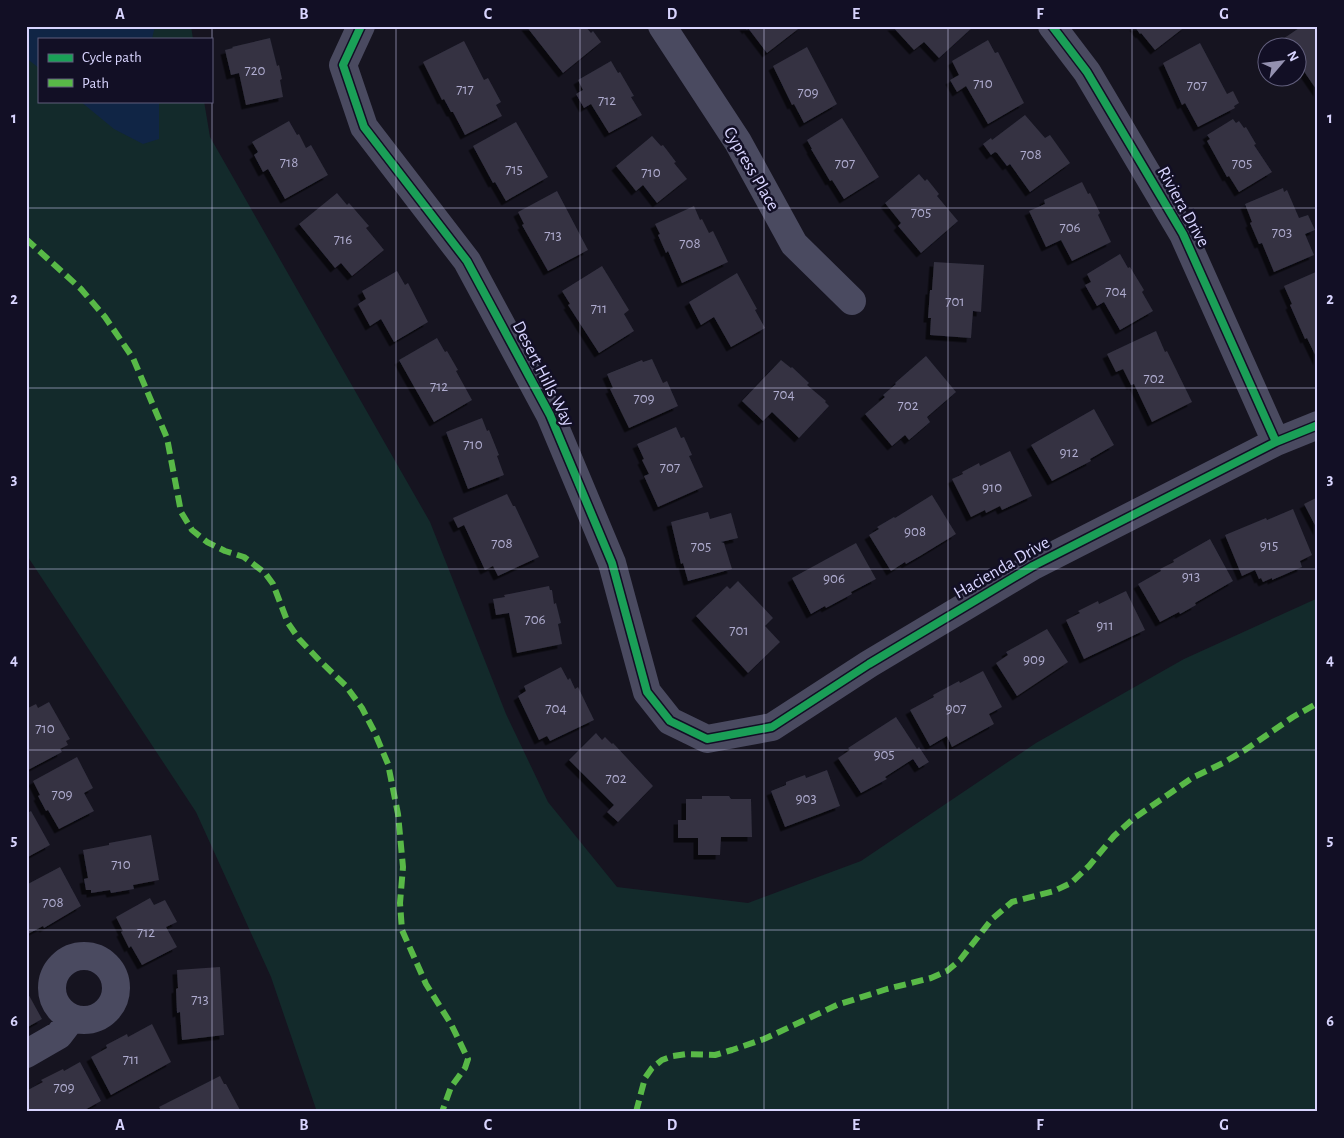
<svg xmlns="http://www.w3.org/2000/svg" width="1344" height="1138" font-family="'Alegreya Sans',sans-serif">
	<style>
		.green { fill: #132a2b }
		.water { fill: #102545 }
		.building { fill: #343242; filter: url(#shadow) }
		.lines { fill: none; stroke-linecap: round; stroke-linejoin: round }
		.minor { stroke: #4a4a60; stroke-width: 28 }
		.quiet { stroke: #58b947; stroke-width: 6; stroke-dasharray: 12 6; stroke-linecap: butt }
		.cycleway-casing { stroke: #120f25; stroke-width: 11 }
		.cycleway { stroke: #1a9f57; stroke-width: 8 }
		.grid { fill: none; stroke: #d8d4fe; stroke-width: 1; stroke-opacity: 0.55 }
		.labels { text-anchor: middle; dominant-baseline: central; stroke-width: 5; stroke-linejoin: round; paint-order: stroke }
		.number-label { font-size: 15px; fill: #afaccf }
		.street-label { font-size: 18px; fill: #d8d4fe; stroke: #120f25 }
		.neatline { fill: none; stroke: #d8d4fe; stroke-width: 2 }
		.grid-label { font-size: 16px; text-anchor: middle; font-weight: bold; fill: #d8d4fe }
	</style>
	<defs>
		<filter id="shadow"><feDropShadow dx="-4.5" dy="4.5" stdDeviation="0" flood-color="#0009"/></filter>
	</defs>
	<rect width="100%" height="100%" fill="#161420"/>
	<path class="green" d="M26 26H191L193 39H39V101H204L210 137 430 522 506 714 548 802 617 887 748 903 861 861 1036 743 1184 659 1318 598V1112H317L271 977 196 812 26 554Z"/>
	<path class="water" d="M26 26H155L152 39H39V68L26 58Z
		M80 101H159V139L143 144 114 129Z"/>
	<path class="building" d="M526 26H585L591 33 593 31 601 42 563 73Z
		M744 26H802L767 53 748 28 747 30Z
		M892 26H974L939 58 924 42 914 50Z
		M1134 26H1186L1155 50 1141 33 1140 34Z
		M1302 26H1318V92L1299 64 1296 66V48H1275L1278 45 1277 43Z
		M270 38 277 66 279 65 282 79 280 80 283 97 246 105 239 73 231 75 225 50 233 48 232 47Z
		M988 40 995 53 998 52 1024 103 988 124 966 86 957 92 950 80 959 75 952 61Z
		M464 41 484 80 488 78 501 102 496 105 502 116 465 135 453 112H451L444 99 442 100 423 62Z
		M1200 43 1227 94 1233 91 1239 103 1234 106 1235 108 1198 127 1185 103 1182 105 1163 63Z
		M807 47 837 104 804 123 794 104 792 105 773 66Z
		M611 61 618 73 620 72 634 96 631 97 642 115 609 133 591 104 584 108 576 94 583 90 578 80Z
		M1025 115 1045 138 1050 135 1070 163 1030 192 1010 164 1007 166 997 153 995 152 991 155 983 144 991 138 992 140Z
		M842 118 879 177 844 199 832 180 830 181 811 149H812L807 140Z
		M1233 119 1236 123 1239 121 1244 128 1246 127 1256 144 1254 145 1272 172 1239 192 1229 176 1227 177 1207 141 1210 139 1207 135Z
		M289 121 297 135 299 134 306 148 311 145 328 175 285 199 268 169 263 172 254 155 258 152 252 142Z
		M516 122 548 177 506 201 495 182 493 183 473 146Z
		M652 136 661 146 663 145 676 162 674 163 687 179 657 203 643 185 636 191 616 166Z
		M919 174 925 181 927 179 939 194 937 196 958 221 921 253 898 226 901 223 885 203Z
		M1082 182 1088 194 1090 193 1100 213 1098 215 1111 242 1072 261 1061 240 1046 247 1029 211 1045 204 1044 200Z
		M1283 188 1284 192 1287 190 1299 218 1308 215 1315 230 1305 234 1314 255 1274 272 1262 243 1259 244 1250 223 1252 222 1245 204Z
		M557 191 588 250 548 271 522 225 524 224 518 212Z
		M337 193 347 205 349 203 369 226 366 228 384 250 352 276 341 263 335 268 299 224Z
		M694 206 700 220 702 219 709 233 713 231 728 262 682 283 668 251 666 253 658 235 660 234 655 224Z
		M1120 254 1128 268 1130 267 1144 290 1142 292 1153 311 1120 330 1104 302 1097 306 1085 285 1091 282 1087 274Z
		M934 262 984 265 981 312 973 311 971 338 930 335 931 318H928L930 290H932Z
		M602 266 629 310 624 314 634 331 599 353 568 305 570 304 562 291Z
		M397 271 405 285 408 283 428 322 394 342 381 319 370 326 358 304 366 299 362 291Z
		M1318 271V361L1307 338 1305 339 1290 305 1292 304 1284 286Z
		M737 273 757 309 755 310 765 328 731 347 714 317 701 325 689 302Z
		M1156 331 1165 352 1167 351 1192 402 1152 422 1134 384 1131 385 1123 369 1116 372 1107 354Z
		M437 338 445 352 447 351 458 370 456 371 472 400 434 422 399 360Z
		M926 356 956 392 927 417 930 422 909 440 905 435 892 446 865 414 885 397 883 395 896 384 895 383Z
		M652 359 663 383 667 381 678 406 629 428 610 389 613 388 607 374 642 360 643 362Z
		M781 360 791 368 792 367 809 383 807 385 826 401 825 402 829 406 799 438 772 412 763 421 742 401Z
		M1094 409 1114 445 1090 459 1091 461 1052 481 1031 445Z
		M482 418 487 431 489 430 499 455 497 456 504 475 468 489 446 432Z
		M676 427 681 438 684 437 692 455 689 456 703 487 658 507 644 476 649 474 642 460 644 459 637 444Z
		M1010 451 1032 496 1002 510 1000 506 986 513 985 510 971 517 952 479 963 474 962 472 979 463 980 466Z
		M507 494 513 506H515L539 557 498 576 493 566 485 570 464 525 458 528 453 518Z
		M932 495 956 534 920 556 906 564 905 562 891 571 869 535 879 529 877 527 894 517 895 518Z
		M1318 497V531L1304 504Z
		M1293 509 1312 555 1300 561 1302 567 1272 580V578L1263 582 1261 578 1259 579 1255 570 1242 576 1225 535 1266 518 1267 520Z
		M708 512 710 519 731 513 738 538 721 542 724 543 732 569 688 581 683 563 681 564 671 522Z
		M1210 539 1233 581 1195 603 1196 605 1180 614 1179 612 1160 622 1138 584 1161 571 1160 569 1174 562 1173 560Z
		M856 543 876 579 851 592 852 594 826 608 825 606 811 614 792 578Z
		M738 581 773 618 765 626 780 642 748 673 696 616 727 586 730 589Z
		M549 586 550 590H552L554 604 556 603 561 623 558 624 562 644 517 653 509 613 496 615 493 599 505 597 504 595Z
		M1126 591 1145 630 1084 659 1066 620 1080 613 1078 611 1098 601 1099 604Z
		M1047 629 1068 662 1017 696 996 663 1008 655 1006 652Z
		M561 667 568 680 570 678 575 689 578 687 594 720 550 741 547 736 539 740 518 696 526 691 524 686Z
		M983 671 1002 707 989 714 994 724 952 747 947 736 930 746 910 710 934 697 933 695 959 681 960 683Z
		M49 702 70 739 66 741 68 745 60 749 62 752 28 770 26 767V709L36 704 38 708Z
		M896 717 917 749 919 747 929 762 919 768 913 759 885 777 887 779 861 793 838 758 850 750 848 748Z
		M596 733 602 740 605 737 612 744 613 743 653 786 618 822 607 812 614 805 569 760Z
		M77 757 93 788 84 793 94 811 59 829 48 810 46 811 38 796 40 795 33 781Z
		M827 770 840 806 785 827 771 791 786 785V782L805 775 806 778Z
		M702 796H729L731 799H751L752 837H721L720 855H698V838H678V820H686V799H702Z
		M31 811 50 845 26 858V814Z
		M151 835 159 880 133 885 134 889 111 893 110 890 91 893V890H86L84 879 88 878 83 850 109 845V843Z
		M60 867 81 906 44 928 43 926 26 935V885Z
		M150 898 154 905 165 900 177 922 166 927 177 947 142 965 131 946 129 948 121 932 123 931 116 917Z
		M220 967 224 1035 182 1040 180 1012 177 1013 176 989 178 988 177 970Z
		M26 990 42 1019 26 1028Z
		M152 1024 171 1062 111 1095 91 1057 107 1048 106 1045 127 1034 128 1037Z
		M80 1062 101 1101 81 1112H28L26 1108V1091L43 1082 41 1080 63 1069 64 1071Z
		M220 1076 224 1084H226L241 1112H162L159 1107Z"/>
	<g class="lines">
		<path class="minor" d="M361 26 343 65 364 127 467 261 550 415 612 563 647 692 670 721 707 739 772 727 869 664 1033 566 1276 442 1318 425
			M662 26 738 142 794 244 852 301
			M1052 26 1087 72 1183 234 1276 442
			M52 988a32 32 0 1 1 64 0a32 32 0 1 1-64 0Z
			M26 1054 59 1035 72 1018"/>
		<path class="quiet" d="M26 239 81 289 105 317 133 358 167 438 181 512 192 530 207 542 225 551 244 557 265 573 273 584 288 623 299 639 320 661 346 686 362 708 374 731 388 764 398 814 403 867 400 903 402 930 426 984 451 1024 468 1059 465 1068 451 1087 442 1112
			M636 1112 645 1078 652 1068 662 1060 673 1056 687 1054 715 1055 732 1050 764 1039 837 1005 887 989 931 978 947 971 960 960 992 919 1012 902 1054 891 1071 883 1089 866 1114 836 1133 819 1192 778 1223 763 1245 750 1293 717 1318 703"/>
		<defs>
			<path id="cycleway" d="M361 26 343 65 364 127 467 261 550 415 612 563 647 692 670 721 707 739 772 727 869 664 1033 566 1276 442 1318 425
				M1052 26 1087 72 1183 234 1276 442"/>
		</defs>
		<use href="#cycleway" class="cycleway-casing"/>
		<use href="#cycleway" class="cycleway"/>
	</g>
	<path class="grid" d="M212 26V1112M396 26V1112M580 26V1112M764 26V1112M948 26V1112M1132 26V1112M26 208H1318M26 388H1318M26 569H1318M26 750H1318M26 930H1318"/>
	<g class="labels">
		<g class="number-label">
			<text x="255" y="70">720</text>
			<text x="983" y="83">710</text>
			<text x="1197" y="85">707</text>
			<text x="465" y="89">717</text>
			<text x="808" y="92">709</text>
			<text x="607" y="100">712</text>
			<text x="1031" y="154">708</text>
			<text x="289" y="162">718</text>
			<text x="845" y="163">707</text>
			<text x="1242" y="163">705</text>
			<text x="514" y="169">715</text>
			<text x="651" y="172">710</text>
			<text x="921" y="212">705</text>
			<text x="1070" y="227">706</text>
			<text x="1282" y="232">703</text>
			<text x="553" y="235">713</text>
			<text x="343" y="239">716</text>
			<text x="690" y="243">708</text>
			<text x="1116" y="291">704</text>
			<text x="955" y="301">701</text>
			<text x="599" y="308">711</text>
			<text x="1154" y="378">702</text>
			<text x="439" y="386">712</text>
			<text x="784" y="394">704</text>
			<text x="644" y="398">709</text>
			<text x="908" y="405">702</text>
			<text x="473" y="444">710</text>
			<text x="1069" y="452">912</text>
			<text x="670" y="467">707</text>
			<text x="992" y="487">910</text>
			<text x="915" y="531">908</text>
			<text x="502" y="543">708</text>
			<text x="1269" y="545">915</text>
			<text x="701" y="546">705</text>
			<text x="1191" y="576">913</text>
			<text x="834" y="578">906</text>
			<text x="535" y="619">706</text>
			<text x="1105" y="625">911</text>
			<text x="739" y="630">701</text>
			<text x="1034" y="659">909</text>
			<text x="556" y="708">704</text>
			<text x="956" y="708">907</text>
			<text x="45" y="728">710</text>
			<text x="884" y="754">905</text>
			<text x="616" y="778">702</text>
			<text x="62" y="794">709</text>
			<text x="806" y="798">903</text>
			<text x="121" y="864">710</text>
			<text x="53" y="902">708</text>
			<text x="146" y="932">712</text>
			<text x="200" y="999">713</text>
			<text x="131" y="1059">711</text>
			<text x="64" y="1087">709</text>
		</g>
		<g class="street-label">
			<text transform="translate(751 169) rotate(60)">Cypress Place</text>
			<text transform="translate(1183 207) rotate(61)">Riviera Drive</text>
			<text transform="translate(543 374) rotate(63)">Desert Hills Way</text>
			<text transform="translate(1002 568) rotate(-30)">Hacienda Drive</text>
		</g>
	</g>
	<rect width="1344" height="1138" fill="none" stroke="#120f25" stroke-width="55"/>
	<rect x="38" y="38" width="175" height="65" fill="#120f25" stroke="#615e7c"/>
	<rect x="48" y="54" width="25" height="8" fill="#1a9f57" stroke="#615e7c"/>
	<text x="82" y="62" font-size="15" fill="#d8d4fe">Cycle path</text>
	<rect x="48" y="79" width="25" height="8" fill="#58b947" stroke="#615e7c"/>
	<text x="82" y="88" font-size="15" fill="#d8d4fe">Path</text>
	<g transform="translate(1282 62) rotate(62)"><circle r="24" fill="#120f25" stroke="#615e7c"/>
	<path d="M0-4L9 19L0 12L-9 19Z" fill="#9491b0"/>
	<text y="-8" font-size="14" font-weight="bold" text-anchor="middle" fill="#d8d4fe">N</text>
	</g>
	<rect x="28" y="28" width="1288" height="1082" class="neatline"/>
	<g class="grid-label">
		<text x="120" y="19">A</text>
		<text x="304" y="19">B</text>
		<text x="488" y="19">C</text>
		<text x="672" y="19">D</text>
		<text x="856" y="19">E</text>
		<text x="1040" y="19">F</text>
		<text x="1224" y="19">G</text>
		<text x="14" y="123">1</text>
		<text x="1330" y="123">1</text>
		<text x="14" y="304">2</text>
		<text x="1330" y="304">2</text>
		<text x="14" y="484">3</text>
		<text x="1330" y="484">3</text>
		<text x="14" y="665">4</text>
		<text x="1330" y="665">4</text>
		<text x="14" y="845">5</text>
		<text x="1330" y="845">5</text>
		<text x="14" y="1026">6</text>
		<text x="1330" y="1026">6</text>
		<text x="120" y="1130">A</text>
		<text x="304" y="1130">B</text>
		<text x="488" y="1130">C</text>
		<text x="672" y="1130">D</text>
		<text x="856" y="1130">E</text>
		<text x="1040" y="1130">F</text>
		<text x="1224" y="1130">G</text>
	</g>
</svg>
